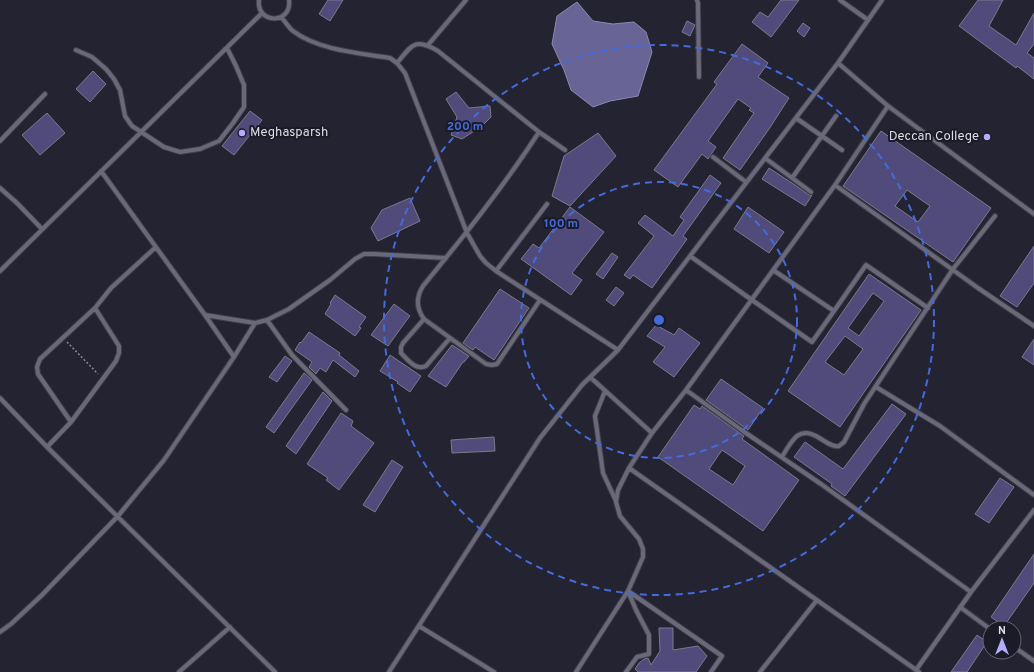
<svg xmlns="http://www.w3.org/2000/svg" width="1034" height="672" font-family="Overpass,sans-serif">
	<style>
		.water { fill: #686495; stroke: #8b89ae }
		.building { fill: #504b7b; stroke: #7a7a8b; fill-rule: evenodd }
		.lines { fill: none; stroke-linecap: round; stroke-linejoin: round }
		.lane-casing { stroke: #403e4a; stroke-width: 6 }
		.path { stroke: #888792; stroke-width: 1.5; stroke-dasharray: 2 2; stroke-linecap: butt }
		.lane { stroke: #6a697a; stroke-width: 4 }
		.ring { fill: none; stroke: #446bdb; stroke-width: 2; stroke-dasharray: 7 5 }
		.poi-dot { fill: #b3acf9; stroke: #1b1a27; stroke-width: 1.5 }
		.labels { text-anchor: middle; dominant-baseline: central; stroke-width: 4; stroke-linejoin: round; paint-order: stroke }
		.poi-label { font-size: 13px; fill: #dedee7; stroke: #1b1a27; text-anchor: start }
		.centre { fill: #446bdb; stroke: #1b1a27; stroke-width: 2 }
		.ring-label { font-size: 12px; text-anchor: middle; font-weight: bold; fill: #446bdb; stroke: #1b1a27; stroke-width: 4; stroke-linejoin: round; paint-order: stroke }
	</style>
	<rect width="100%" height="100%" fill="#242331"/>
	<path class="water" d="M577 2 593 21 613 24 634 22 646 32 652 52 638 96 610 101 593 107 571 90 564 70 552 44 557 16Z"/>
	<path class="building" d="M328 0H343L330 21 319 14Z
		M781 0H799L771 37 752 22 760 12 768 17Z
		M978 0H1003L989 26 1016 45 1034 13V44L1027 53 1034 58V79L1017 66 1016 68 959 26Z
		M687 21 695 25 690 36 682 32Z
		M803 23 810 28 804 37 797 31Z
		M742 44 768 63 758 77 789 98 769 129 740 170 723 158 754 113 749 110 751 108 738 99 708 141 716 147 708 159 702 154 678 187 654 170 717 84 714 82Z
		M93 71 106 84 90 102 76 89Z
		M456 92 469 108 490 106 491 117 482 126 462 139 451 135 457 117 446 99Z
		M250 111 262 120 234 155 222 146Z
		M47 113 65 133 40 155 22 135Z
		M881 131 991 208 953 262 843 186ZM907 190 930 206 918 222 895 206Z
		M598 133 616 156 570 206 552 196 564 156Z
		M769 168 795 185 809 195H812L805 206 762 179Z
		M710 175 721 183 683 236 687 239 652 288 633 275 630 279 624 275 654 236 638 223 645 215 673 236 684 220 680 217Z
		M410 198 420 221 378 241 371 228 382 210Z
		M570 207 604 232 572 273 582 280 571 295 521 259 533 244 539 248Z
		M748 207 784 232 769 253 734 229Z
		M1034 246V283L1017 307 1000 296Z
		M612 253 618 257 603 279 596 274Z
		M869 274 921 310 840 427 788 391ZM873 293 884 301 859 336 848 328ZM845 336 863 349 844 375 825 362Z
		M616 287 624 293 614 306 606 300Z
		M500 289 529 308 494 360 475 347 473 350 463 343Z
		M335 295 366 317 359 327 361 328 355 336 325 314 331 304 330 303Z
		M394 304 410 316 406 321 388 346 371 335Z
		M656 325 674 335 679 328 700 343 674 377 653 362 665 347 647 336Z
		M309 332 340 353 339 355 359 371 355 377 333 360 326 372 320 368 316 374 309 367 312 362 295 350 300 342 301 343Z
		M1034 339V365L1022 357Z
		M452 345 469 356 464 362H463L446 387 428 376Z
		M390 355 421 376 410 392 397 383 398 382 380 371Z
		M285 356 292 361 277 382 269 377Z
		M304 373 312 380 274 433 266 427Z
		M721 379 763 408 748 430 706 400Z
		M323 392 332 401 296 454 286 446Z
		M892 404 906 414 845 496 831 486 832 484 794 457 805 442 843 469Z
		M694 405 700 409 702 406 744 436 742 439 799 480 763 531 658 457ZM722 450 745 466 733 485 709 469Z
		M341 413 353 421 351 426 374 443 339 490 326 480 328 478 307 464Z
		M494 437 495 451 452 453 451 440Z
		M392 460 403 467 375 512 363 505Z
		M1000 478 1014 487 989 523 975 514Z
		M1034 554V583L1004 626 991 617Z
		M659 628H673V650L698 646 707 656 696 672H638L635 669 639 663 644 659 648 658 651 665 660 651Z
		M977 635 987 642 967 672H951Z"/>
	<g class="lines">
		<defs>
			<path id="lane" d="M259 0C256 24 292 25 289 0
				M697 0 698 3 699 77
				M840 0 868 20
				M281 17C285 21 288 27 293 31 318 50 359 53 390 58L397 63 405 73 467 233 480 256 486 263 496 271 618 350
				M428 45 466 0
				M76 50 92 57 106 69 114 79 120 90 125 116 132 126 164 147 180 152 200 149 219 141 233 123 244 107V85L236 66 227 48
				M397 63C412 45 415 37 438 51L539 132C504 186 464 236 423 286 416 297 416 308 424 319L486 364 492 365 497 364 540 300
				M838 63 888 106 1034 214
				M796 118 842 150
				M539 132 565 150
				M0 141 45 94
				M713 157 746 182
				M765 158 811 192
				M101 171 205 315 255 323 267 320 289 309 330 280 355 259 364 254H374L446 258
				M792 178 836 116
				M835 185 978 288 1034 326
				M0 188 17 203 42 229
				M690 256 752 300 812 342 834 311 773 270
				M0 271 262 13
				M496 271 547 204
				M834 311 866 265 928 308
				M205 315 234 357
				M424 319 403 343 401 347V353C408 360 416 371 426 366L450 338
				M267 320 292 355 346 410
				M590 377 652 433
				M876 387 940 426 1034 495
				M686 390 743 431 821 484 971 592
				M605 391 595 416 603 473 616 501
				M0 398 47 447 275 672
				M71 422 38 374 37 367 40 359 95 308 111 288 156 247
				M47 447 71 422 116 361 119 353V346L95 308
				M782 457C786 450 791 441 797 436 813 425 827 449 839 446 840 445 843 443 844 442L864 404 953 269 995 216
				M629 468 919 672
				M628 591 722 656 711 672
				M960 607 990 629
				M419 626 494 672
				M0 632 11 624 42 595 118 516 164 460 234 357 255 323
				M1014 647 1034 661
				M916 670 971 592 1034 510
				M179 672 230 627
				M389 672 540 438 582 385 618 350 838 63 882 0
				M576 672 628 591 643 557V549L639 539 620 516 616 502 618 490 629 468 652 433 686 390 835 185 888 106
				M626 672 637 657 649 654V635L636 610 628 591
				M760 672 817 600"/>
		</defs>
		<use href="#lane" class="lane-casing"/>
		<path class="path" d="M67 342 98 374"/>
		<use href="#lane" class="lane"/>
	</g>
	<g class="ring">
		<circle cx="659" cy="320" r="138"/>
		<circle cx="659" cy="320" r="275"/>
	</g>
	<g class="poi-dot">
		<circle cx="242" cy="133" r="4"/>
		<circle cx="987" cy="137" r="4"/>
	</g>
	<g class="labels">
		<g class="poi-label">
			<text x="250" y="133">Meghasparsh</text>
			<text x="979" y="137" text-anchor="end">Deccan College</text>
		</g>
	</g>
	<circle cx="659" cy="320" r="6" class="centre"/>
	<g class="ring-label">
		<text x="465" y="130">200 m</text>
		<text x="561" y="227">100 m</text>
	</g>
	<g transform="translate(1002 640)"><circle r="19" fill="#1b1a27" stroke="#696874"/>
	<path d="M0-3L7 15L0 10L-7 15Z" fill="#b3acf9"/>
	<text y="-6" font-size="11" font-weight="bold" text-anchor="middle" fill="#dedee7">N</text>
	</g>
</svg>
